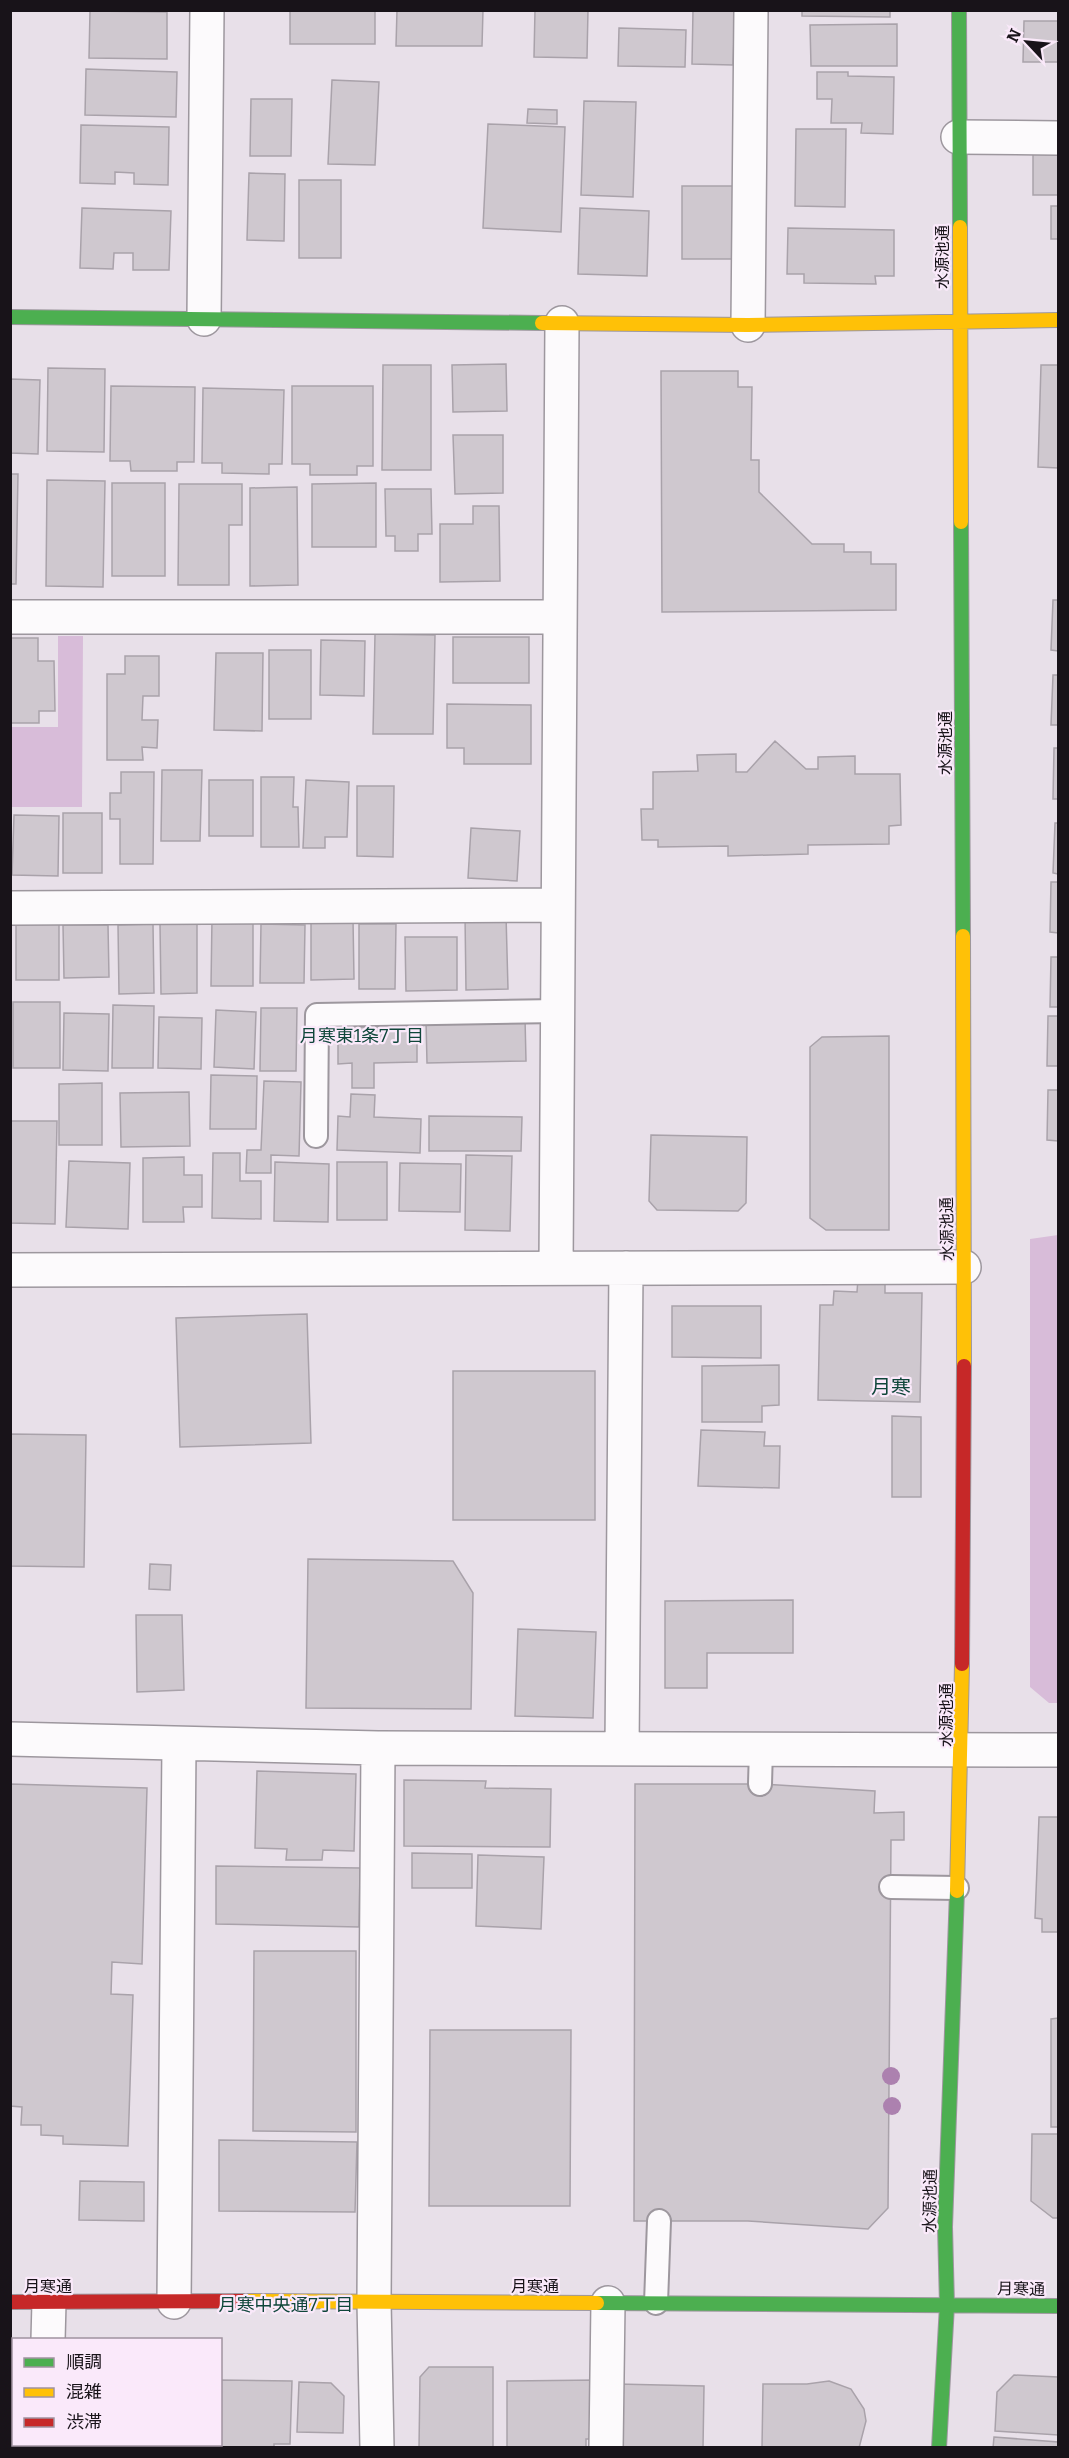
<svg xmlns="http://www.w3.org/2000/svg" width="1069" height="2458" font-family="Bitter,'Noto Sans JP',serif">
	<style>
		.park { fill: #d8bcd9 }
		.building { fill: #cfc8cf; stroke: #a9a2aa; stroke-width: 1.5 }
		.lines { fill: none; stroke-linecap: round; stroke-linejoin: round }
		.lane-casing { stroke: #9d979e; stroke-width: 26 }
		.street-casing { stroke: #9d979e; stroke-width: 36 }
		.fast-casing { stroke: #9d979e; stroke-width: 16 }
		.slow-casing { stroke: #9d979e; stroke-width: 16 }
		.jam-casing { stroke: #9d979e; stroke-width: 16 }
		.lane { stroke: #fcfafc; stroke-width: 22 }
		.street { stroke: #fcfafc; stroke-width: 33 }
		.fast { stroke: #4caf50; stroke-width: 14 }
		.slow { stroke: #ffc107; stroke-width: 14 }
		.jam { stroke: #c62828; stroke-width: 14 }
		.tree { fill: #ac81af }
		.labels { text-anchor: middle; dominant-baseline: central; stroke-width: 4.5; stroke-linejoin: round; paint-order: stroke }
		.street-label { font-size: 16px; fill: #181319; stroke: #fae9fa }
		.neighbourhood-label { font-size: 18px; fill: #0f463a; stroke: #fae9fa }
		.quarter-label { font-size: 20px; fill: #0f463a; stroke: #fae9fa }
	</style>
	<rect width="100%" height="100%" fill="#e8e0e9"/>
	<path class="park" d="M58 636H83L82 807H11V727H58Z
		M1058 1235V1703H1049L1030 1687V1239Z"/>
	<path class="building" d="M290 10H375V44H290Z
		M397 10H483L482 46H396Z
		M535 10H588L587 58 534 57Z
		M693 10H735L733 65 692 64Z
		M802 10H890V17L802 16Z
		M90 11 167 12V59L89 58Z
		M1024 21H1058V62H1023Z
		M897 24V66H811L810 25Z
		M619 28 686 30 685 67 618 66Z
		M86 69 177 72 176 117 85 115Z
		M817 72H848V76L894 77 893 134 861 133 862 123H831L832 99H817Z
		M332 80 379 82 375 165 328 164Z
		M251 99H292L291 156H250Z
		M584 101 636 102 633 197 581 195Z
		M528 109 557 110V124L527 123Z
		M488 124 565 127 561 232 483 228Z
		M81 125 169 127 168 185 134 184V173L115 172V184L80 183Z
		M796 129H846L845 207 795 206Z
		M1058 153V195H1033V154Z
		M249 173 285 174 284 241 247 240Z
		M299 180H341V258H299Z
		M682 186H737L736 259H682Z
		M1051 206H1058V239H1051Z
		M82 208 171 211 169 270H133V253H114L113 269 80 268Z
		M580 208 649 211 647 276 578 274Z
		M788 228 894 230V276H875L876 284 804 283V274H787Z
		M506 364 507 411 453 412 452 365Z
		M383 365H431V470H382Z
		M1041 365H1058V468L1038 467Z
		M48 368 105 369 104 452 47 451Z
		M661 371H738V387H752L751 460H759V492L812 544H844V552H871V564H896V610L662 612Z
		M10 379 40 380 38 454 10 453Z
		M111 386 195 387 194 462H177V471H131L130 461H110Z
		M292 386H373V466H357V475H310V464H292Z
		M203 388 284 390 282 464H269V474L222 473V463H202Z
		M453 435H503V493L455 494Z
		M10 474H18L16 584H10Z
		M47 480 105 481 103 587 46 586Z
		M112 483H165V576H112Z
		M376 483V547H312V484Z
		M179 484H242V525H229V585H178Z
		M297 487 298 585 250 586V488Z
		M385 489H431L432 534H418V551H395V536H386Z
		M473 506H499L500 581 440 582V524H473Z
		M1053 600H1058V651L1051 650Z
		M375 634 435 635 433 734H373Z
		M453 637H529V683H453Z
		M10 638H38V661H54L55 711H39V723H11Z
		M321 640 365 641 364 696 320 695Z
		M269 650H311V719H269Z
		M216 653H263L262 731 214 730Z
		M125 656H159V696H143L142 720H158L157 748 142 747 143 760H107V674H125Z
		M1053 675H1058V725H1051Z
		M447 704 531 705V764H464V748H447Z
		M775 741 806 769H818V757L855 756V774H900L901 825 889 826V844L808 845V854L728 856V846L658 847V840H642L641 809H653V772L698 771 697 755 736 754V772H747Z
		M1054 748H1058V799H1053Z
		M162 770H202L200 841H161Z
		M121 772H154L153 864H120V819H110V793H121Z
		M261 777H294L293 807H298L299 847H261Z
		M209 780H253V836H209Z
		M306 780 349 782 347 837H325V848H303Z
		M357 786H394L393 857 357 856Z
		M63 813H102V873H63Z
		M14 815 59 816 58 876 12 875Z
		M1055 823H1058V874L1053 873Z
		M471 828 520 831 517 881 468 878Z
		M1051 882H1058V933L1050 932Z
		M506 915 508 989 466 990 465 916Z
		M16 918H59V980H16Z
		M212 918H253V986H211Z
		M311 919H353L354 979 311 980Z
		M153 924 154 993 119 994 118 925Z
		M160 924H197V993L161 994Z
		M261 924 305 925 304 983H260Z
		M359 924H396L395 989H359Z
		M63 925H108L109 977 64 978Z
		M405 937H457V990L406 991Z
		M1051 957H1058V1007H1050Z
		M13 1002H60V1068H13Z
		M113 1005 154 1006 153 1068H112Z
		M261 1008H297L296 1071H260Z
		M216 1010 256 1012 254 1069 214 1067Z
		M64 1013 109 1014 108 1071 63 1070Z
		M1048 1016H1058V1066H1047Z
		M159 1017 202 1018 201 1069 158 1068Z
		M525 1018 526 1061 427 1063 426 1021Z
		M338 1027H417V1062L374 1063V1088H352V1063L338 1064Z
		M889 1036V1230H826L810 1218V1047L822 1037Z
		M211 1075 257 1076 256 1129H210Z
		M264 1081 301 1082 299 1156 271 1155V1173H246L247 1150H261Z
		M102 1083V1145H59V1084Z
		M1048 1090H1058V1141L1047 1140Z
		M189 1092 190 1146 121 1147 120 1093Z
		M351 1094 375 1095 374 1117 421 1119 420 1153 337 1150 338 1116 350 1117Z
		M429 1116 522 1117 521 1151H429Z
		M10 1121H57L55 1224 10 1223Z
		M651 1135 747 1137 746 1203 738 1211 657 1210 649 1201Z
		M213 1153H240V1181H261V1219L212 1218Z
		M466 1155 512 1156 510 1231 465 1230Z
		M184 1157V1175H202V1207H183L184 1222H143V1158Z
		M69 1161 130 1163 128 1229 66 1227Z
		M275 1162 329 1164 328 1222 274 1221Z
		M337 1162H387V1220H337Z
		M400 1163 461 1164 460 1212 399 1211Z
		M858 1279 885 1280V1293H922L920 1402 818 1400 820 1305H833L834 1291 857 1292Z
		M672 1306H761V1358L672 1357Z
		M307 1314 311 1443 180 1447 176 1318Z
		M779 1365V1405L762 1406V1422H702V1366Z
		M453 1371H595V1520H453Z
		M892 1416 921 1417V1497H892Z
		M701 1430 765 1432 764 1446H780L779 1488 698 1486Z
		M10 1434 86 1435 84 1567 10 1566Z
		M308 1559 453 1561 473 1593 471 1709 306 1708Z
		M150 1564 171 1565 170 1590 149 1589Z
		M793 1600V1653H707V1688H665V1601Z
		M136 1615H182L184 1690 137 1692Z
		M518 1629 596 1632 593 1718 515 1716Z
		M257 1771 356 1774 354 1851 323 1850 322 1860H286L287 1849 255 1848Z
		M404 1780 486 1781 485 1788 551 1789 550 1847 404 1846Z
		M10 1784 147 1788 142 1964 112 1962 111 1994 133 1995 128 2146 63 2144V2136L41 2135V2125H21L22 2107 10 2106Z
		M635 1784H760L875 1791 874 1813 904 1812V1840H891L888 2208 868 2229 748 2221H634Z
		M1039 1817H1058V1932H1042V1919L1035 1918Z
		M412 1853 472 1854V1888H412Z
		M478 1855 544 1857 541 1929 476 1926Z
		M216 1866 360 1868 359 1927 216 1924Z
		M254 1951H356V2132L253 2131Z
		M1058 2018V2127H1051V2019Z
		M430 2030H571L570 2206H429Z
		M1032 2134H1058V2218H1053L1031 2201Z
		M219 2140 357 2142 355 2212 219 2211Z
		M80 2181 144 2182V2221L79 2220Z
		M429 2367H493V2448H419L420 2377Z
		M1014 2375 1058 2377V2435L995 2431 997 2392Z
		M220 2380 292 2381 290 2444H274V2448H75V2444H220Z
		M598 2380V2439H586V2448H507V2381Z
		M829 2381 851 2389 864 2409 866 2421 859 2448H762L763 2384H807Z
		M299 2382 331 2383 344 2396 343 2433 297 2432Z
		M10 2383H14V2444H30V2448H10Z
		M617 2384 704 2386 703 2448H616Z
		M994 2437 1058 2442V2448H993Z"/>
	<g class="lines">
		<defs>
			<path id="lane" d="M316 1136 317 1015 558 1011
				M760 1784 761 1749
				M891 1887 957 1888
				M656 2303 659 2221"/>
			<path id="street" d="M958 137 1058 138
				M204 319 207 10
				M748 325 751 10
				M10 617H560
				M10 908 558 905
				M556 1268 562 323
				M10 1270 964 1267
				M10 1739 378 1748 1058 1750
				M622 1749 626 1268
				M174 2302 179 1745
				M48 2340 49 2302
				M47 2448V2444
				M377 2448 374 2301 378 1748
				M606 2448 608 2303"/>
			<path id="fast" d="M959 10 960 227
				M10 317 542 323
				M961 522 963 936
				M597 2303 1058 2306
				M939 2448 947 2305 945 2227 957 1891"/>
			<path id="slow" d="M960 227 961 522
				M542 323 748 325 1058 320
				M963 936 964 1366
				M957 1891 962 1664
				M242 2301 597 2303"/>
			<path id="jam" d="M962 1664 964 1366
				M10 2302 242 2301"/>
		</defs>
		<use href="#lane" class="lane-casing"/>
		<use href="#street" class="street-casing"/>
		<use href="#fast" class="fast-casing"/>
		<use href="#slow" class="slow-casing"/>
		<use href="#jam" class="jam-casing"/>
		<use href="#lane" class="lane"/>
		<use href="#street" class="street"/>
		<use href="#fast" class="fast"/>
		<use href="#slow" class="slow"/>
		<use href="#jam" class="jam"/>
	</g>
	<g class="tree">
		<circle cx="891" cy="2076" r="9"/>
		<circle cx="892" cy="2106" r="9"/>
	</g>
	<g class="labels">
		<g class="street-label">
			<text transform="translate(942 257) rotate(-90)">水源池通</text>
			<text transform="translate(945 743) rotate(-90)">水源池通</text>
			<text transform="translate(947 1229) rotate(-91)">水源池通</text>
			<text transform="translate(946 1715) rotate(-90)">水源池通</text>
			<text transform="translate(930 2201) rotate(-89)">水源池通</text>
			<text x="48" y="2286">月寒通</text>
			<text x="535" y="2286">月寒通</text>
			<text transform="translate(1021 2289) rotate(1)">月寒通</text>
		</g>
		<g class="neighbourhood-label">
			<text x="362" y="1036">月寒東1条7丁目</text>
			<text x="286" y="2305">月寒中央通7丁目</text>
		</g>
		<g class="quarter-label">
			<text x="891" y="1387">月寒</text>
		</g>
	</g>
	<rect width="1069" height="2458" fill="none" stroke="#181319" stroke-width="24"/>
	<rect x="12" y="2338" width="210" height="108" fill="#fae9fa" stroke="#a093a0" stroke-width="1.5"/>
	<rect x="24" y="2358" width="30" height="9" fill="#4caf50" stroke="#a093a0" stroke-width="1.5"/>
	<text x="66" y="2368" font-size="18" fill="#181319">順調</text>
	<rect x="24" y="2388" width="30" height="9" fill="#ffc107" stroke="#a093a0" stroke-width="1.5"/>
	<text x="66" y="2398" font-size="18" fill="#181319">混雑</text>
	<rect x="24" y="2418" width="30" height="9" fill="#c62828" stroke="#a093a0" stroke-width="1.5"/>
	<text x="66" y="2428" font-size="18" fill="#181319">渋滞</text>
	<g transform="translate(1027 42) rotate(296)" stroke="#fae9fa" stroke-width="4.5" paint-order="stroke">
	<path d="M0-4.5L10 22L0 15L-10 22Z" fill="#181319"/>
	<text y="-9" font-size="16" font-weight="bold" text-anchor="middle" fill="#181319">N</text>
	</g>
</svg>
